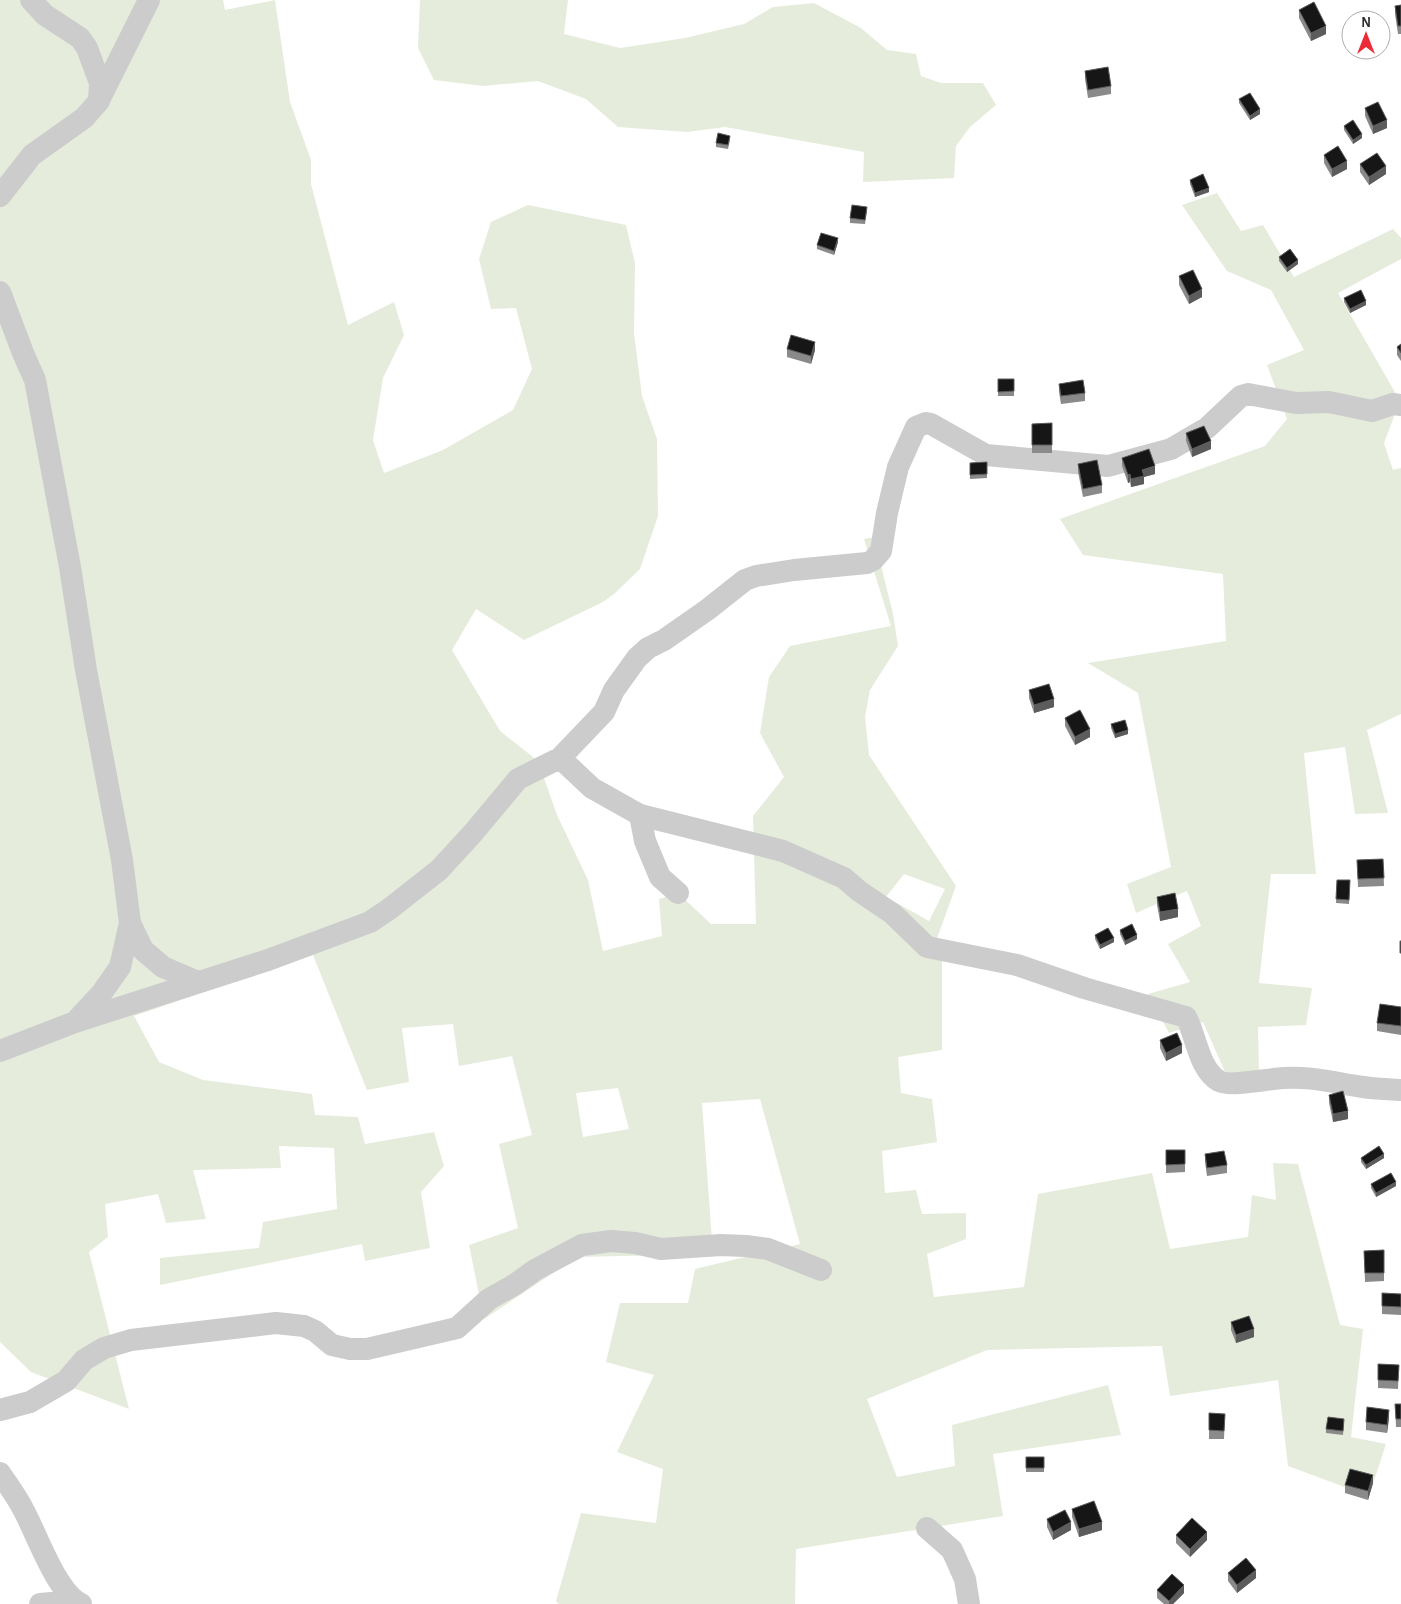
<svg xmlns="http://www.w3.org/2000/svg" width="1401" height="1604" font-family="'Alegreya Sans',sans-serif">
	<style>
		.green { fill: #e5ecdc; fill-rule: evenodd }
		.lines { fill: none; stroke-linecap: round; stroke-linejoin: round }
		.minor { stroke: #ccc; stroke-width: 22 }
		.wall { fill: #8a8a8a }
		.shaded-wall { fill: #5c5c5c }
		.building { fill: #161616; stroke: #5c5c5c }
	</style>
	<rect width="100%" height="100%" fill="#fff"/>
	<path class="green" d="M0 0H223L225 10 275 0 290 102 311 160V184L348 325 394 302 404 335 383 378 373 440 384 473 443 450 513 410 532 369 516 308 491 309 479 259 491 222 528 205 626 225 635 263 634 333 642 396 657 439 658 516 640 569 614 594 603 602 524 640 476 609 452 650 500 731 538 761 557 815 588 880 603 951 662 936 659 899 678 893 711 924H756L753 816 784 777 760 733 769 677 790 646 891 626 864 539 874 537 893 614 898 646 870 690 865 717 869 755 956 886 936 941 942 950V1050L898 1057 901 1093 932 1099 937 1142 882 1151 885 1193 916 1190 922 1214 966 1213V1239L927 1254 934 1297 1024 1287 1038 1194 1152 1173 1170 1249 1248 1237 1252 1195 1276 1200 1273 1163 1298 1164 1340 1325 1363 1329 1351 1437 1386 1444 1369 1496 1288 1466 1278 1380 1170 1396 1162 1346 987 1350 867 1399 897 1477 955 1466 952 1425 1108 1385 1121 1435 993 1454 1003 1516 796 1549 795 1604H559L556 1601 581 1513 656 1523 663 1469 617 1452 654 1375 606 1362 620 1303H688L695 1269 800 1244 760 1099 702 1103 713 1254 577 1257 484 1319 469 1245 518 1228 499 1144 532 1135 512 1056 459 1066 453 1024 402 1028 409 1082 367 1090 313 955 134 1016 159 1062 203 1080 312 1094 315 1115 358 1117 365 1144 434 1132 444 1166 421 1192 430 1248 365 1261 362 1244 160 1285V1258L259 1248 263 1222 337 1209 334 1148 279 1146 281 1168 193 1170 206 1219 166 1223 158 1194 105 1204 108 1237 89 1252 129 1409 31 1372 0 1342ZM904 874 945 889 929 921 886 897ZM618 1088 629 1129 583 1137 576 1093Z
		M420 0H568L564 34 620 48 685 38 744 24 773 7 814 3 861 28 887 50 916 54 921 76 941 83H983L996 105 970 127 956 146 954 178 863 182 864 152 725 127 687 132 618 127 586 99 538 81 483 86 434 80 418 48Z
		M1217 193 1241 231 1263 225 1294 277 1393 229 1401 238V259L1338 293 1400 401 1384 443 1393 470 1401 468V714L1367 730 1388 813 1355 814 1345 747 1304 753 1316 874H1271L1259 983 1312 988 1306 1025 1258 1027 1259 1072H1225L1203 1022 1169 1033 1148 994 1190 982 1168 944 1201 926 1187 891 1136 913 1127 884 1171 867 1138 693 1088 663 1226 641 1223 574 1083 555 1060 519 1265 446 1287 419 1267 365 1304 350 1271 290 1227 271 1182 205Z"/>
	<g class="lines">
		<path class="minor" d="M99 100 149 0
			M0 196 32 155 84 118 99 101 100 83 87 48 80 38 45 15 31 0
			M0 292 23 353 35 380 70 567 86 670 122 860 130 923 120 967 101 994 75 1022 0 1051
			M560 758 592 788 640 815 783 851 844 878 859 891 893 914 927 947 1017 965 1084 988 1186 1017C1196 1035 1199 1070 1219 1081 1231 1087 1268 1079 1283 1078 1311 1076 1336 1083 1363 1087 1375 1089 1388 1089 1401 1090
			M640 815 645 841 660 877 678 893
			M130 923 143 950 163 967 198 982
			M75 1022 268 960 370 922 388 910 439 870 473 833 518 779 560 758 604 712 614 690 637 658 648 648 664 640 707 610 745 580 756 576 794 570 867 563 873 560 881 551 887 513 898 467 916 427 926 423 931 424 986 455 1108 466 1171 449 1207 428 1241 396 1248 394 1296 403 1329 402 1372 411 1393 404 1401 405
			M0 1410 30 1402 66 1381 84 1360 104 1348 131 1340 276 1323 304 1326 315 1331 332 1345 350 1349H367L457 1328 489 1299 514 1285 535 1270 582 1245 611 1241 635 1243 661 1249 721 1245 746 1246 768 1249 821 1270
			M0 1473C8 1485 17 1497 23 1509 37 1534 56 1592 81 1604
			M927 1528 952 1550 965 1579 969 1604
			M40 1604 75 1601"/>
	</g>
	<path class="wall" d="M1401 5V34H1398L1395 14V6Z
		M1299 10 1326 34 1311 41 1299 18Z
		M1085 71 1111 86V94L1088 98 1085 79Z
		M1239 99 1260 114 1250 120 1239 103Z
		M1365 108 1387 128 1373 134 1365 116Z
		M1344 126 1362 138 1353 144 1344 130Z
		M730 140 728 149 716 147V143Z
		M1324 155 1347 169 1332 177 1324 163Z
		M1360 164 1386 174 1369 185 1360 172Z
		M1190 180 1209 192 1195 197 1190 184Z
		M867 211 865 224 850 223V218Z
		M838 242 834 255 817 249V245Z
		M1279 257 1298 264 1287 272 1279 261Z
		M1179 276 1202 297 1189 304 1179 285Z
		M1344 298 1366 305 1350 313 1344 302Z
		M1401 344V361L1397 355V347Z
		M787 349 815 350 811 364 787 357Z
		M998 379H1014V396H998Z
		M1059 384 1085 393V401L1061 404 1059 392Z
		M1052 423V453H1032V424Z
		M1186 433 1211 449 1192 457 1186 441Z
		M1122 458 1155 474 1144 477V484L1131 487 1130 482 1128 483 1122 466Z
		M987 462V478L970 479V463Z
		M1078 464 1102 485V493L1083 497 1078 472Z
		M1029 690 1054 707 1034 713 1029 698Z
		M1065 718 1090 737 1075 745 1065 726Z
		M1111 724 1128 734 1115 738 1111 728Z
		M1383 859 1384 886 1358 887 1357 860Z
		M1337 880H1350L1349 904 1336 903Z
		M1157 897 1178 917 1160 921 1157 905Z
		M1120 930 1137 939 1125 945 1120 934Z
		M1095 935 1114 942 1100 949 1095 939Z
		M1401 1007V1035L1377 1031V1023Z
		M1160 1040 1182 1053 1166 1061 1160 1048Z
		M1329 1095 1348 1119 1333 1122 1329 1103Z
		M1166 1150H1185V1172L1166 1173Z
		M1205 1154 1227 1165V1173L1207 1176 1205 1162Z
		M1361 1158H1384L1366 1169 1361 1162Z
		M1371 1184 1396 1186 1376 1197 1371 1188Z
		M1384 1250V1281L1365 1282 1364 1251Z
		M1401 1294V1315L1382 1314V1306Z
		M1231 1322 1254 1337 1236 1343 1231 1330Z
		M1378 1364 1399 1365 1398 1389 1378 1388Z
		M1395 1404H1401V1427H1396Z
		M1209 1413 1225 1414 1224 1439H1209Z
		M1389 1418 1387 1433 1366 1430V1422Z
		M1344 1423 1343 1435 1326 1433V1429Z
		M1026 1457H1044V1472H1026Z
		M1373 1483 1368 1500 1345 1493V1485Z
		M1072 1509 1102 1530 1079 1537 1072 1517Z
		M1047 1519 1071 1530 1053 1540 1047 1527Z
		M1176 1535 1207 1540 1190 1557 1176 1543Z
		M1228 1573 1256 1578 1237 1593 1228 1581Z
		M1157 1590 1184 1593 1173 1604H1164L1157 1598Z"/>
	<path class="shaded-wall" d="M1326 26V34L1311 41V33Z
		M1260 109V114L1250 120V116Z
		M1387 120V128L1373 134V126Z
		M1362 134V138L1353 144V140Z
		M1347 161V169L1332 177V169Z
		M1386 166V174L1369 185V177Z
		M1209 188V192L1195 197V193Z
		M838 238V242L834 255V251Z
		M1298 260V264L1287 272V268Z
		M1202 289V297L1189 304V296Z
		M1366 301V305L1350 313V309Z
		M815 342V350L811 364V356Z
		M1211 441V449L1192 457V449Z
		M1155 466V474L1144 477V484L1131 487V479L1142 470Z
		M1130 474V482L1128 483V475Z
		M1054 699V707L1034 713V705Z
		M1090 729V737L1075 745V737Z
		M1128 730V734L1115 738V734Z
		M1178 909V917L1160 921V912Z
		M1137 935V939L1125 945V941Z
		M1114 938V942L1100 949V945Z
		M1182 1045V1053L1166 1061V1053Z
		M1348 1111V1119L1333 1122V1114Z
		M1384 1154V1158L1366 1169V1165Z
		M1396 1182V1186L1376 1197V1193Z
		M1254 1329V1337L1236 1343V1335Z
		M1389 1410V1418L1387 1433V1425Z
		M1373 1475V1483L1368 1500V1491Z
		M1071 1522V1530L1053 1540V1532Z
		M1102 1522V1530L1079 1537V1529Z
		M1207 1532V1540L1190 1557V1549Z
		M1256 1570V1578L1237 1593V1585Z
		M1184 1585V1593L1173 1604H1169V1601Z"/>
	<path class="building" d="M1314 2 1326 26 1311 33 1299 10Z
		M1401 5V26H1398L1395 6Z
		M1108 67 1111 86 1088 90 1085 71Z
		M1250 93 1260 109 1250 116 1239 99Z
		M1378 102 1387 120 1373 126 1365 108Z
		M1353 120 1362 134 1353 140 1344 126Z
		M718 133 730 136 728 145 716 143Z
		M1338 146 1347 161 1332 169 1324 155Z
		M1377 153 1386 166 1369 177 1360 164Z
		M1203 174 1209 188 1195 193 1190 180Z
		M852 205 867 207 865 220 850 218Z
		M821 233 838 238 834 251 817 245Z
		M1290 249 1298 260 1287 268 1279 257Z
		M1193 270 1202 289 1189 296 1179 276Z
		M1361 290 1366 301 1350 309 1344 298Z
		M791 335 815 342 811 356 787 349Z
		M1401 344V353L1397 347Z
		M998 379H1014V391L998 392Z
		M1083 380 1085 393 1061 396 1059 384Z
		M1052 423V445H1032V424Z
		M1204 426 1211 441 1192 449 1186 433Z
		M1149 449 1155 466 1142 470 1144 476 1131 479 1130 474 1128 475 1122 458Z
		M1097 460 1102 485 1083 489 1078 464Z
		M987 462V474L970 475V463Z
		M1049 684 1054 699 1034 705 1029 690Z
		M1080 710 1090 729 1075 737 1065 718Z
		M1125 720 1128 730 1115 734 1111 724Z
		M1383 859 1384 878 1358 879 1357 860Z
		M1337 880H1350L1349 900 1336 899Z
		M1175 893 1178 909 1160 912 1157 897Z
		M1132 924 1137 935 1125 941 1120 930Z
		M1108 928 1114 938 1100 945 1095 935Z
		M1400 941H1401V953H1400Z
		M1380 1004 1401 1007V1026L1377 1023Z
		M1177 1033 1182 1045 1166 1053 1160 1040Z
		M1343 1091 1348 1111 1333 1114 1329 1095Z
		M1379 1146 1384 1154 1366 1165 1361 1158Z
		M1166 1150H1185V1164L1166 1165Z
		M1224 1151 1227 1165 1207 1168 1205 1154Z
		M1391 1173 1396 1182 1376 1193 1371 1184Z
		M1384 1250V1273H1365L1364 1251Z
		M1382 1293 1401 1294V1307L1382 1306Z
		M1249 1316 1254 1329 1236 1335 1231 1322Z
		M1378 1364 1399 1365 1398 1381 1378 1380Z
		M1395 1404H1401V1419H1396Z
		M1367 1407 1389 1410 1387 1425 1366 1422Z
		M1209 1413 1225 1414 1224 1431 1209 1430Z
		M1328 1417 1344 1419 1343 1431 1326 1429Z
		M1026 1457H1044V1468H1026Z
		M1350 1469 1373 1475 1368 1491 1345 1485Z
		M1094 1501 1102 1522 1079 1529 1072 1509Z
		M1065 1510 1071 1522 1053 1532 1047 1519Z
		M1192 1518 1207 1532 1190 1549 1176 1535Z
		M1246 1558 1256 1570 1237 1585 1228 1573Z
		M1172 1574 1184 1585 1169 1601 1157 1590Z"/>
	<g transform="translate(1366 35)"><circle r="24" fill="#ffffff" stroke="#acacac"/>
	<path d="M0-4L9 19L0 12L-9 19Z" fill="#eb2c37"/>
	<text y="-8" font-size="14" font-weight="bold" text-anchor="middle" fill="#2f2f2f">N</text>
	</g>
</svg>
